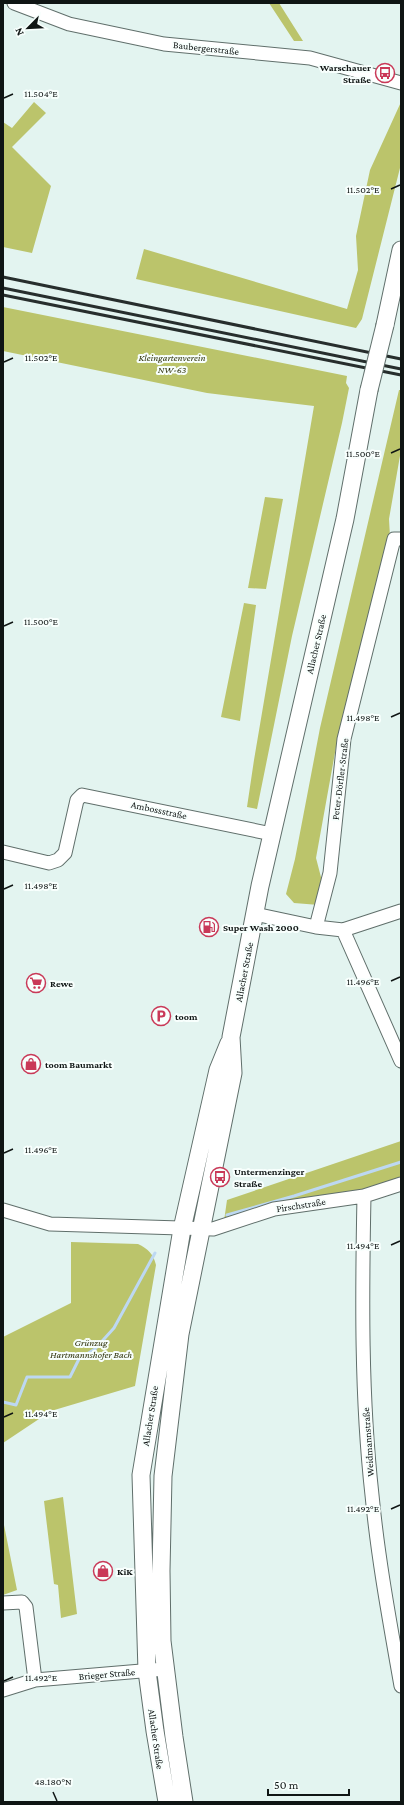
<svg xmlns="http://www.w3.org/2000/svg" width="404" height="1805" font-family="'Crimson Pro',serif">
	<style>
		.green { fill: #bbc46b }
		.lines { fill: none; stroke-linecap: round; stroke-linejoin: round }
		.stream { stroke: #bdd8f2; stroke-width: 3 }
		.minor-casing { stroke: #606f6b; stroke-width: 15 }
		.major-casing { stroke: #606f6b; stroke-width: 19 }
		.minor { stroke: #fff; stroke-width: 13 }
		.major { stroke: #fff; stroke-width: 17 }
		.rail { stroke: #272e2d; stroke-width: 3 }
		.major-bridge-casing { stroke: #606f6b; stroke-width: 19; stroke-linecap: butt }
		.major-bridge { stroke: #fff; stroke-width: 17 }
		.ticks { fill: none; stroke: #0f1514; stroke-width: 1.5 }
		.labels { text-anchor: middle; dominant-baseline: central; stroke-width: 4; stroke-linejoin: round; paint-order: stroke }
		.street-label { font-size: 10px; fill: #0f1514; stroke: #f8fffd }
		.poi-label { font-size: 10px; font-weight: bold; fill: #0f1514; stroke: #f8fffd; text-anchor: start }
		.park-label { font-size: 10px; font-style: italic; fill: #2f320a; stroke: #f8fffd }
		.ticks-label { font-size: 10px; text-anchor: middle; fill: #0f1514; stroke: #f8fffd; stroke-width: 4; stroke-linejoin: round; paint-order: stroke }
	</style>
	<rect width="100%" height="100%" fill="#e3f4f0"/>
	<path class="green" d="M269 3H279L303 41H294Z
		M34 102 46 113 12 147 51 186 32 253 3 247V122L12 128Z
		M401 102V164L362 319 356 328 136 279 144 249 347 309 358 270 356 236 370 170Z
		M3 307 347 376 346 383 349 388 342 423 292 636 257 809 247 807 254 760 314 406 207 393 3 351Z
		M399 390H401V450L389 519 390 537 336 747 316 858 322 881 319 905 294 903 286 894 295 859 320 728Z
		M265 497 283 499 266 589 248 588Z
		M244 603 256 605 240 721 221 717Z
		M401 1141V1179L363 1193 224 1221 227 1200Z
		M71 1242 138 1244C148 1249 153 1253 156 1265L135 1386 51 1411 3 1443V1337L71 1303Z
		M63 1497 77 1614 61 1618 58 1585 54 1584 44 1501Z
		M3 1520 17 1590 3 1595Z"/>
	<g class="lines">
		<path class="stream" d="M227 1215 294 1196 401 1162
			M3 1402 16 1405 27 1377H70L79 1359 95 1349 114 1328 155 1253"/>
		<defs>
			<path id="minor" d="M14 3 69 24 164 44 310 58 401 83
				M3 852 49 863 58 860 65 853 77 800 82 795 272 834
				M255 914 316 927 343 930 401 911
				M316 927 330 873 344 739 394 539H401
				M343 930 401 1061
				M364 1196C362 1296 361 1396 372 1495 378 1559 390 1623 401 1686
				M3 1210 50 1224 213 1229 274 1209 364 1196 401 1184
				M3 1603 22 1602 26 1607 35 1680
				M3 1690 35 1680 165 1669"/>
			<path id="major" d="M385 325 401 250
				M167 1802 155 1731 147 1671 141 1475 182 1229 218 1070 229 1043
				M184 1802 174 1737 162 1641 161 1571 163 1476 180 1334 233 1073 231 1037 260 886 345 519 369 390"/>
		</defs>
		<use href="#minor" class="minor-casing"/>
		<use href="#major" class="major-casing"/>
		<use href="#minor" class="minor"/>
		<use href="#major" class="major"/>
		<path class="rail" d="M3 277 401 359
			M3 288 401 369
			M3 295 401 375"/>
		<defs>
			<path id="major-bridge" d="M369 390 385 325"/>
		</defs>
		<use href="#major-bridge" class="major-bridge-casing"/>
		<use href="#major-bridge" class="major-bridge"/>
	</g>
	<path class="ticks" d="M4 98 13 94M391 189 400 185M4 362 13 358M391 453 400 449M4 626 13 622M391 717 400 713M4 889 13 885M391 981 400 977M4 1153 13 1149M391 1245 400 1241M4 1417 13 1413M391 1509 400 1505M4 1681 13 1677M53 1792 57 1801"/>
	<defs>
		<symbol id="bus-ring" viewBox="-11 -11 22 22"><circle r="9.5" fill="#f8fffd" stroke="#c93958" stroke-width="1.5"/><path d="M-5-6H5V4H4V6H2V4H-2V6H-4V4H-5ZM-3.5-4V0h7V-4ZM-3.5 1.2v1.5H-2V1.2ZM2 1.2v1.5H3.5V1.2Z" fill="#c93958"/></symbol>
		<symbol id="fuel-ring" viewBox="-11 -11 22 22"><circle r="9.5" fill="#f8fffd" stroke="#c93958" stroke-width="1.5"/><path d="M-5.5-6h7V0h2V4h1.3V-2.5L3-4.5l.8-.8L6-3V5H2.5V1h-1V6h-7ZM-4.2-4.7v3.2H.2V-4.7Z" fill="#c93958"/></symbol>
		<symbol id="supermarket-ring" viewBox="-11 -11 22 22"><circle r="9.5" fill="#f8fffd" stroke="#c93958" stroke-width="1.5"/><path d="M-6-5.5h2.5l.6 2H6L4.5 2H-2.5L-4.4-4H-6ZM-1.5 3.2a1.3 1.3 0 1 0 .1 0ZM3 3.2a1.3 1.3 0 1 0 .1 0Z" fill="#c93958"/></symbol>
		<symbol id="parking-ring" viewBox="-11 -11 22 22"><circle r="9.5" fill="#f8fffd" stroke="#c93958" stroke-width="1.5"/><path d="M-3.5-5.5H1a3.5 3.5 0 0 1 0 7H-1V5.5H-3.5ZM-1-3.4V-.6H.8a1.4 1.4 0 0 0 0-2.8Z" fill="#c93958"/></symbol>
		<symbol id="shop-ring" viewBox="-11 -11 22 22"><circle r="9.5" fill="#f8fffd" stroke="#c93958" stroke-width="1.5"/><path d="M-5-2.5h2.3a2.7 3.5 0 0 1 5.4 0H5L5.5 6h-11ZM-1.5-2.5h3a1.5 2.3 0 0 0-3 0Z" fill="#c93958"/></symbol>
	</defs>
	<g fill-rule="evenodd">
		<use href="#bus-ring" x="374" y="62" width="22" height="22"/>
		<use href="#fuel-ring" x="198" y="916" width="22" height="22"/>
		<use href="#supermarket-ring" x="25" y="972" width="22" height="22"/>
		<use href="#parking-ring" x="150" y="1005" width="22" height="22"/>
		<use href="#shop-ring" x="20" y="1053" width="22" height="22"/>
		<use href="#bus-ring" x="209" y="1166" width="22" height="22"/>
		<use href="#shop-ring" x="92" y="1560" width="22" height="22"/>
	</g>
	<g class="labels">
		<g class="street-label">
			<text transform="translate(206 48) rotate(6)">Baubergerstraße</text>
			<text transform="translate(316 644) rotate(-77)">Allacher Straße</text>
			<text transform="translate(340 779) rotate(-83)">Peter-Dörfler-Straße</text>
			<text transform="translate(159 810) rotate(12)">Ambossstraße</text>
			<text transform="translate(244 972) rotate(-79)">Allacher Straße</text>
			<text transform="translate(301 1205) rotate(-9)">Pirschstraße</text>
			<text transform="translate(150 1416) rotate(-81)">Allacher Straße</text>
			<text transform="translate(368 1442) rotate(-94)">Weidmannstraße</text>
			<text transform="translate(107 1674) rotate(-5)">Brieger Straße</text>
			<text transform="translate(156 1739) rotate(82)">Allacher Straße</text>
		</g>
		<g class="poi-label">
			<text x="371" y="67" text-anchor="end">Warschauer<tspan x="371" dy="12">Straße</tspan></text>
			<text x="223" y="927">Super Wash 2000</text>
			<text x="50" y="983">Rewe</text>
			<text x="175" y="1016">toom</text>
			<text x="45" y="1064">toom Baumarkt</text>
			<text x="234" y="1171">Untermenzinger<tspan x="234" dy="12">Straße</tspan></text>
			<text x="117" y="1571">KiK</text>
		</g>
		<g class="park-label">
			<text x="172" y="357">Kleingartenverein<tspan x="172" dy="12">NW-63</tspan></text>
			<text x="91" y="1342">Grünzug<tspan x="91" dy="12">Hartmannshofer Bach</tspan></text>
		</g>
	</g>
	<g class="ticks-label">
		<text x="41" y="97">11.504°E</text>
		<text x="363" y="193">11.502°E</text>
		<text x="41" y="361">11.502°E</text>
		<text x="363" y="457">11.500°E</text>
		<text x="41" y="625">11.500°E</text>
		<text x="363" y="721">11.498°E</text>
		<text x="41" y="889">11.498°E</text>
		<text x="363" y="985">11.496°E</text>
		<text x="41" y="1153">11.496°E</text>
		<text x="363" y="1249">11.494°E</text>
		<text x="41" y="1417">11.494°E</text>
		<text x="363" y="1512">11.492°E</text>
		<text x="41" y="1681">11.492°E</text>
		<text x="53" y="1785">48.180°N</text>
	</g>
	<rect width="404" height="1805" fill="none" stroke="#0f1514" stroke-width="8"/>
	<g transform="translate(28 28) rotate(246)" stroke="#f8fffd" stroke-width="3" paint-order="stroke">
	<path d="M0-3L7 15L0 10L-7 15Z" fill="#0f1514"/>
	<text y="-6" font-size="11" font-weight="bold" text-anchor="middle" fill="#0f1514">N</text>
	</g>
	<path d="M268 1789v6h81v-6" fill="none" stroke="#0f1514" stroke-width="2"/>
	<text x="274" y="1789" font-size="12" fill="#0f1514" stroke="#f8fffd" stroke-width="3" paint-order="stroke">50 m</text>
</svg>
